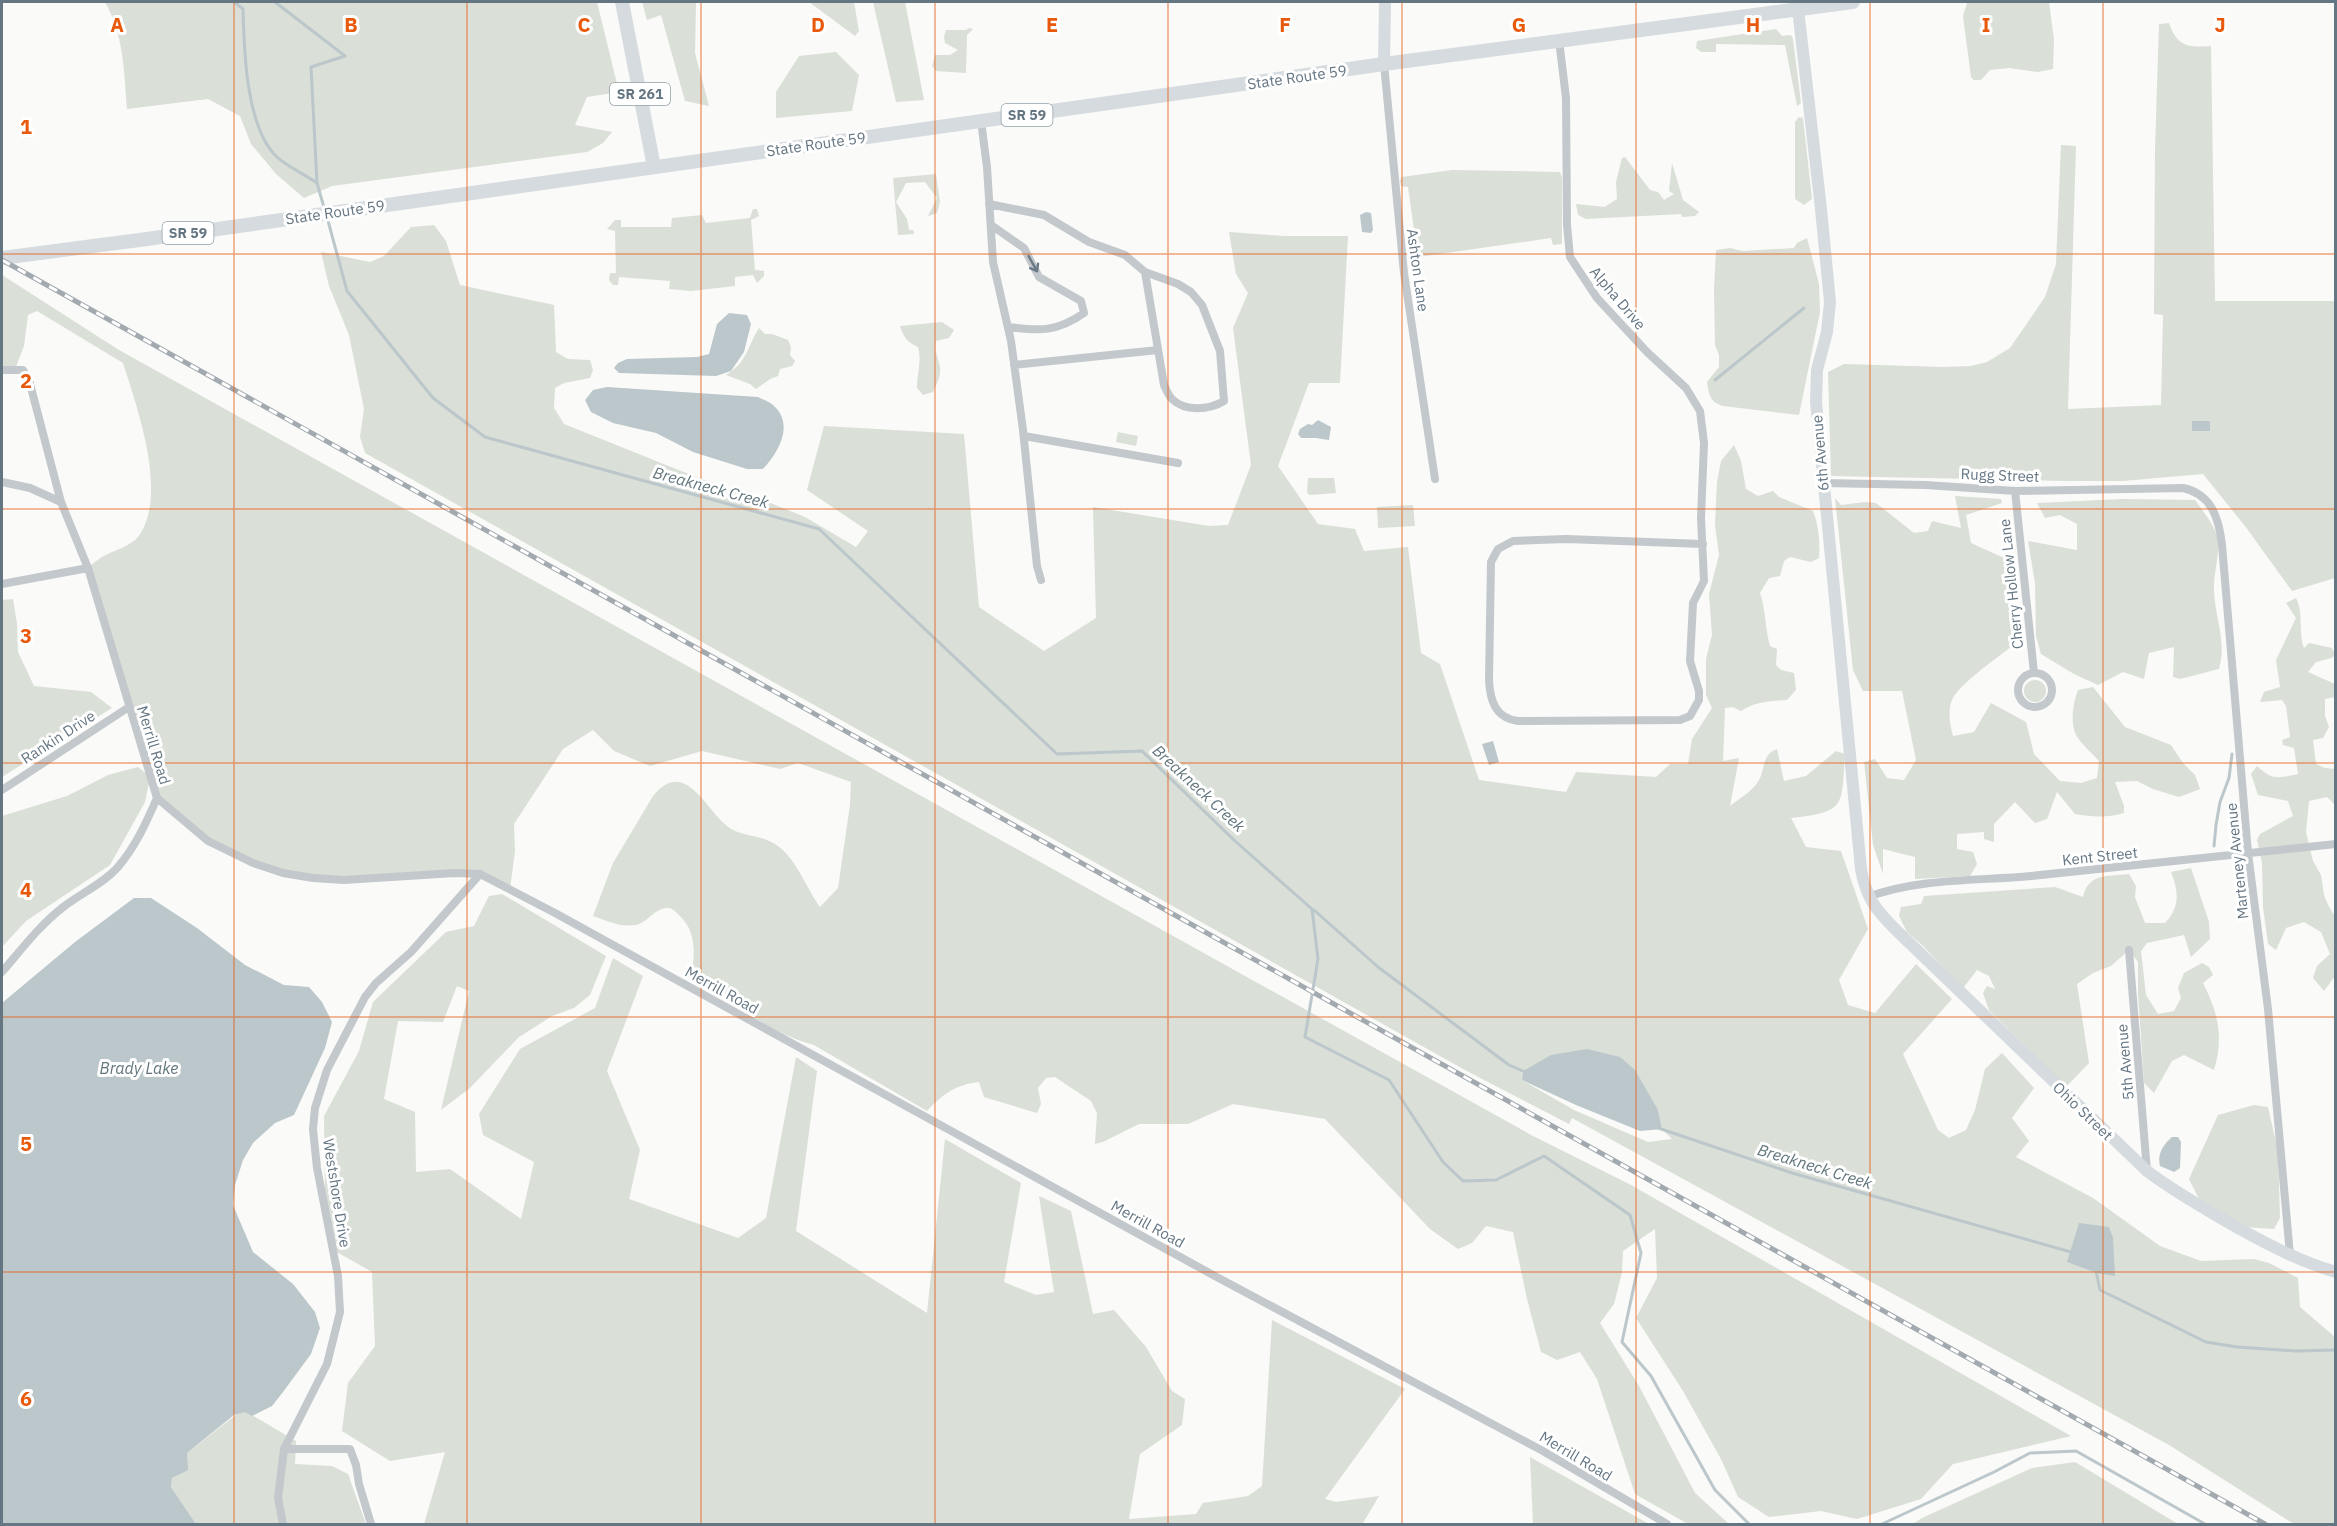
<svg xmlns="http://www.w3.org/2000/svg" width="2337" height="1526" font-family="'IBM Plex Sans',sans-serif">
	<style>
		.green { fill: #dadfd7; fill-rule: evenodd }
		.water { fill: #bbc7cb }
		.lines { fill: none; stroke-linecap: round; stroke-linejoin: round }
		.stream { stroke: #bbc7cb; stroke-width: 3 }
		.street { stroke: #c3c8cc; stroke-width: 8 }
		.secondary { stroke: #d6dbdf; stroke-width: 12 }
		.primary { stroke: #d6dbdf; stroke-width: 14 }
		.rail-casing { stroke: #a2aab0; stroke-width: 5 }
		.rail { stroke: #fff; stroke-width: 3; stroke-dasharray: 9; stroke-linecap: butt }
		.oneway { stroke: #6a7a87 }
		.grid { fill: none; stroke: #e8590c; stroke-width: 1.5; stroke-opacity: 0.55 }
		.labels { text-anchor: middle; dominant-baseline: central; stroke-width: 6; stroke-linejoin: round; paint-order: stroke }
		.shield { fill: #fff; stroke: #939fa8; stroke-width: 1.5 }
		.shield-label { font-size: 14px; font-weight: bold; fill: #657683 }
		.street-label { font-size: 15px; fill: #657683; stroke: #fff }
		.water-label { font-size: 16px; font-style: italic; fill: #60757c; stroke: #fff }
		.grid-label { font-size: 20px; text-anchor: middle; font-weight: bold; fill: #e8590c; stroke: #fff; stroke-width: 6; stroke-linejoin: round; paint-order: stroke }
	</style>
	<rect width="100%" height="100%" fill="#fafaf8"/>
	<path class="green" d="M105 2H597L619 92 587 97 575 125 612 132 603 143 587 152 332 186 304 198 276 174 251 144 240 116 208 99 127 109C124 71 124 36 105 2Z
		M642 2H696L695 53 709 106 685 101 661 15 647 20Z
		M809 2H854L859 31 855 36Z
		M873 2H905L924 100 896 102Z
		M1978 2H2049L2054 40 2053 69 2038 72 2009 68 1990 70 1981 80H1974L1971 77 1963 16 1967 3Z
		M2169 23C2177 46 2187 48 2211 46L2215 301H2335V578L2292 591 2245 526 2203 474 2123 481H2067L1831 476 1828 372 1844 364 1944 367 1971 366 1987 362 2010 348 2045 297 2056 264 2061 145 2076 146 2068 409 2161 405 2163 315 2154 314 2155 150 2159 24Z
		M969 28 973 29 967 35 966 73 936 71 932 66 935 55H950L958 50 945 43 944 37 946 30H966Z
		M1776 29 1782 36 1791 35 1793 39 1801 103 1797 106 1785 45 1716 44V52H1701L1696 48 1697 41Z
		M836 52 859 75 852 111 776 118V92L799 56Z
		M1799 117 1803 118 1812 199 1804 205 1795 199V122Z
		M1625 157 1650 190 1658 192 1664 200 1674 194 1669 191 1672 163 1683 200 1699 212 1695 216 1682 217 1681 214 1586 219 1578 215 1576 204 1605 207 1617 199 1616 182 1622 158Z
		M1452 170 1560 172 1562 178V244L1553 245 1551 238 1419 257V265L1411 266 1408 247 1416 244 1408 187 1401 186 1400 180 1402 177Z
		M936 174 940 202 937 213 928 216 937 198 925 182 906 183 896 202 907 219 909 230H913L914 234 898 235 893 178Z
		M753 209H757L759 216 751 220 755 270 764 271V276L757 283 753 275 735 277V286L691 291 669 289 670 281 619 277 618 285H613L609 280 610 273H616L615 231 607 229 615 220H621V227H671L672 218 702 215 706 223 750 218Z
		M434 225 446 241 460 285 554 305 556 352 568 359 590 360 593 370 590 378 564 383 555 388 554 408 564 424 701 479 746 493 805 517 856 547 868 531 807 490 824 426 964 434 979 607 1044 651 1096 618 1093 507 1209 526 1228 525 1251 465 1233 328 1248 293 1236 274 1229 232 1283 236H1348L1340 383H1309L1278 466 1318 524 1355 529 1364 551 1408 547 1421 653 1440 664 1479 780 1566 792 1576 772 1656 777 1670 764H1688L1692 739 1712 708 1706 695V659L1712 635 1709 594 1719 555 1715 525 1717 482 1721 461 1734 445 1741 461 1746 489 1758 496 1773 491 1779 497 1813 511C1819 527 1820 541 1819 558L1811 562 1790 557 1784 561 1780 576 1769 578 1760 593C1766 611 1765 628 1770 646L1777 649 1776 665 1781 670 1794 673 1796 690 1787 700C1771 701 1755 701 1741 711L1733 707 1725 708 1723 761 1739 758 1730 806C1739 799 1753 791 1759 780 1766 768 1761 755 1777 749L1784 781 1806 776 1836 751 1845 754C1841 805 1848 812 1791 818L1806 847 1841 851 1868 929 1839 980 1848 1005 1875 1013 1916 964 1952 999 1903 1054 1938 1130 1949 1138 1966 1130 1975 1110 1985 1069 2002 1053 2034 1088 2012 1118 2029 1141 2016 1157 2093 1198 2160 1246 2201 1261 2254 1259 2269 1263 2298 1278 2300 1307 2335 1337V1524H2294L2169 1445 1572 1118 1569 1124 1463 1069 365 453 360 437 364 409 349 335 329 286 321 252 370 262 384 256 411 227ZM1523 1071 1658 1110 1662 1129 1672 1139 1648 1142 1574 1110 1522 1080Z
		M1807 238 1819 284 1820 312 1799 415 1723 406C1710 402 1709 395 1707 382L1719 367V355L1715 345 1714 290 1716 250 1730 248 1743 251 1794 248 1797 243Z
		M2 275 119 350 1533 1136 1631 1185 2071 1436 1953 1464 1921 1499 1857 1519 1821 1511 1769 1517 1738 1497 1721 1459 1683 1391 1636 1318 1657 1278 1655 1229 1623 1251 1622 1272 1614 1304 1600 1323 1639 1386 1695 1493 1729 1524H1688L1635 1494 1597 1379 1580 1352 1557 1360 1541 1352 1527 1299 1513 1232 1486 1226 1472 1243 1458 1249 1430 1229 1325 1119 1233 1104 1188 1124H1139L1103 1142 1095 1144 1097 1113 1091 1101 1055 1077 1046 1078 1038 1088 1041 1104 1037 1113 984 1097 979 1082C956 1084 942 1095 927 1111L814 1045C768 1032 729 1002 692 972 695 951 696 931 679 915 676 912 673 908 668 908 657 907 649 920 639 924 623 929 608 921 593 916L613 863 653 796C685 757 705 809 727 826 740 837 760 834 775 844 796 857 806 888 820 907L838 888 850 805 851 782 798 763 780 769 702 751 650 766 614 751 593 730 563 749 514 824 515 851 510 889 480 874 344 880 283 873 208 841 157 798 150 778 145 802 110 865 26 921 2 947V816L67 796 108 775 138 767 149 776 88 568C92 564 97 560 102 557 112 551 131 546 138 537 169 496 137 407 123 363L37 311 28 315 24 346 15 369 2 370Z
		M942 322 954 330 949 338 936 341C934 352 938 356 940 367 941 376 937 384 933 392L923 395 917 388C917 373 922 362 918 347 907 342 904 338 900 326Z
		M759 328 765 334H772L788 340 791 347 790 355 795 361 792 366 780 369 778 376 770 379 756 389 750 384 726 375C748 361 746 349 759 328Z
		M1118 432 1138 436 1136 446 1116 442Z
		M1308 478H1334L1336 493 1310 495 1307 493Z
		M1955 496 2001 499 2002 503 1966 515 1971 543 2004 558 2011 617V647C1998 657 1960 684 1953 698 1947 708 1950 725 1953 736L1974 732 1991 703 2026 722 2034 754 2060 781 2081 783 2097 778 2099 761C2092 753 2081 744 2076 735 2070 723 2073 702 2078 690L2093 687 2125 727 2171 745 2183 763 2195 775 2200 789 2179 797 2153 789 2137 781 2115 782 2124 806V813C2107 818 2092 817 2075 814L2057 792 2047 819 2035 823 2015 802 1994 824V842L1984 839V832L1957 834V849L1973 852 1977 864 1970 876 1915 879V857L1883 849V874L1873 845 1864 762 1875 759 1887 778 1904 780 1916 760 1902 691H1863L1853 670 1835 498 1841 505 1865 502 1876 503 1914 533 1928 531 1932 521 1961 528Z
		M2122 499 2195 500C2202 510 2213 523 2217 536 2221 553 2213 573 2214 591 2215 618 2227 643 2219 669L2180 679 2173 677 2174 647 2149 653 2144 679 2123 672 2098 685 2074 674 2041 654 2036 636 2035 583 2028 541 2077 550V524L2060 515 2045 518 2037 503Z
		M1413 505 1415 526 1378 528 1377 507Z
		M2296 598C2304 614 2298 632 2304 648L2309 643 2332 648 2335 654 2332 658 2316 662 2308 672 2335 684V697L2325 699V716L2329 727 2323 738 2313 740 2316 764 2325 768 2335 769V805L2327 797 2309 801 2306 832 2313 861 2321 875 2324 895 2329 907 2335 916V976L2324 991 2313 978 2317 966 2330 954 2321 932 2304 922 2286 928 2276 950 2268 944 2263 907 2262 863 2257 840 2260 834 2293 816 2288 801 2258 795 2251 774 2257 766C2273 781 2278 778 2298 774L2294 748 2283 745 2282 740 2290 737 2286 706 2282 700 2260 702 2264 692 2280 687 2276 660 2296 618 2286 603Z
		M13 599 17 624 18 652 34 686 91 692 112 708 2 777V600Z
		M2024 691a11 11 0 1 1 22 0a11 11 0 1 1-22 0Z
		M2191 868 2209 922 2210 939 2191 957 2184 935 2147 943 2141 951 2146 995 2158 1014 2174 1011 2181 998 2178 988 2184 973 2202 963 2209 967 2213 975 2203 983C2218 1012 2224 1038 2214 1070L2184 1055 2172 1061 2154 1093 2144 1083 2138 993V962L2129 950 2111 966 2093 973 2077 984 2089 1063 2066 1087 1989 1010 1983 993 1987 986 1995 989 1989 976 1977 970 1964 987 1959 984 1923 946 1907 932 1899 916 1901 907 1921 904 1924 896 2055 887 2083 897C2089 872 2108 877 2129 874L2136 886 2135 897 2145 923H2165C2180 907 2179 892 2171 872Z
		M502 894 606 956 590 995 574 1008 552 1016 519 1037 470 1088 441 1110 469 991 457 986 443 1022 398 1021 384 1099 415 1112 416 1172 450 1169 521 1219 534 1162 483 1135 479 1114 520 1049 595 1008 613 958 643 976 607 1071 640 1150 629 1199 738 1238 766 1218 796 1057 817 1071 796 1231 927 1313 945 1139 1021 1183 1004 1282 1036 1295 1054 1292 1039 1196 1071 1211 1093 1314 1114 1310 1146 1347 1172 1391 1185 1399 1182 1425 1140 1454 1129 1519 1196 1514 1203 1503 1248 1496 1262 1486 1272 1320 1405 1389 1325 1499 1336 1502 1379 1496 1363 1523 1358 1524H424L445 1452 390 1461 342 1431 348 1383 375 1346 372 1272 335 1251 325 1196 324 1116 359 1051 373 1002 446 932 474 926 489 896Z
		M2254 1105 2268 1107 2278 1151 2280 1218 2274 1229 2244 1227 2199 1199 2189 1179 2218 1115Z
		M245 1411 296 1441 295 1464 332 1466 348 1474 366 1524H196L171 1487 172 1478 182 1472 187 1453 237 1414Z
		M1530 1457 1649 1524H1533Z
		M2075 1462 2178 1524H1913L1922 1518 2032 1468Z"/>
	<path class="water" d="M1366 212 1371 213 1373 230 1371 233 1362 232 1360 215Z
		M729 313 747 315 751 324 744 352 731 371 716 376 619 373 614 368 618 363 627 359 697 357 709 354 717 324Z
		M607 387 758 397C763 400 771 402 775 407 794 426 778 453 763 469H747L693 452 656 433 613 423 591 412 585 400 593 390Z
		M1318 420 1331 427 1329 440 1316 438H1301L1298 434 1300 429 1308 424 1312 425Z
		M2192 421H2210V431H2192Z
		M1493 741 1499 762 1489 765 1482 744Z
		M134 898H151L197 928 245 965 284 985 309 987 322 1002 332 1022 325 1048 294 1115 275 1123 253 1143 243 1160 235 1185 233 1205 253 1252 293 1284 315 1312 320 1328 311 1354 283 1392 272 1406 252 1416 245 1412 234 1415 187 1453 188 1470 172 1478 171 1487 196 1524H2V1003L75 942Z
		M1587 1049 1620 1057 1635 1070 1658 1110 1662 1129 1640 1131 1576 1105 1522 1080 1523 1071 1551 1055Z
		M2172 1137H2178L2181 1142 2180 1168 2174 1172 2160 1166C2157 1154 2163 1145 2172 1137Z
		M2079 1223 2109 1227 2113 1238 2115 1276 2097 1273 2067 1262Z"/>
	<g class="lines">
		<path class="stream" d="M234 2 243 9C244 50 246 128 277 157 288 167 304 174 317 183
			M275 2 345 56 311 67 317 183 325 211
			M327 217 347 291 433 398 485 437 819 529 1057 754 1142 751 1235 841 1312 909 1318 959 1305 1037 1389 1080 1443 1162 1463 1181 1496 1180 1544 1156 1630 1215 1641 1253 1622 1342 1651 1376 1715 1490 1749 1524
			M1715 380 1804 308
			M2214 846 2216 825 2220 802 2229 778 2232 754
			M1314 910 1378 967 1509 1065 1525 1072
			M1658 1128 1792 1173 2071 1252
			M2096 1271 2100 1290 2206 1342 2237 1347 2296 1351 2336 1350
			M1882 1524 1994 1472 2030 1453 2076 1451 2205 1524"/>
		<path class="street" d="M1559 40 1566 98 1567 225 1570 257 1597 298 1647 352 1686 388 1700 411 1704 443 1701 518 1704 581 1693 603 1690 661 1699 691V700L1690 716 1680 720 1518 721C1495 718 1490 700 1489 680L1491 562 1498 549 1513 541 1566 539 1703 544
			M1384 64 1404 273 1435 479
			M981 121 987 167 993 262 1011 341 1023 430 1037 566 1041 580
			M989 204 1044 215 1089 242 1125 255 1145 272
			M991 225 1024 248 1039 277 1081 301 1084 313C1057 332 1040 331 1008 327
			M1145 272 1178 284 1191 292 1202 305 1220 351 1224 401C1209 410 1185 412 1172 399 1168 395 1166 389 1164 385Z
			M1014 365 1158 350
			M2 370H23L29 380 61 502 88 568 157 798 208 841 253 863 283 873 313 878 344 880 455 873 480 874 555 913 1213 1275 1543 1451 1667 1524
			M1024 436 1178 463
			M2 482 30 488 61 502
			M1822 483 1926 485 2015 491 2183 488C2212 494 2219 519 2222 545L2248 853 2268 1009 2290 1255
			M2015 491 2034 673
			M2 584 88 568
			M2018 690a17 17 0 1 1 34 0a17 17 0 1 1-34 0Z
			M2 790 129 707
			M1868 897C1919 878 1977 881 2031 876 2132 866 2234 855 2336 844
			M2129 950 2147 1171
			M2 972C21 950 39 926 62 908 81 893 103 884 118 867 136 846 146 823 157 798
			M284 1449H350L356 1465 359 1484 371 1524
			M283 1524 278 1498 284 1449 327 1364 340 1312 338 1276 317 1168 313 1129 315 1108 327 1070 365 997 376 983 411 952 480 874"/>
		<path class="secondary" d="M1798 9 1821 209 1830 302 1827 332 1817 370 1816 402 1861 869C1866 898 1876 910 1896 930L2147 1171C2176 1193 2207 1210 2238 1228 2269 1245 2301 1262 2336 1272
			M1384 64 1385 2"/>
		<path class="primary" d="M622 2 654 167
			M2 258 147 239 1384 64 1853 2"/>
		<defs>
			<path id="rail" d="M2 260 2265 1524"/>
		</defs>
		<use href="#rail" class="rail-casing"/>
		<use href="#rail" class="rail"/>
	</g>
	<defs><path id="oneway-shaft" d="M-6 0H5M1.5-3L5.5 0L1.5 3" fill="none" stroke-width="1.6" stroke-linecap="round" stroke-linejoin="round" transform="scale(1.5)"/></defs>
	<use class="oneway" href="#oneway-shaft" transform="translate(1033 264) rotate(61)"/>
	<path class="grid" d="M234 2V1524M467 2V1524M701 2V1524M935 2V1524M1168 2V1524M1402 2V1524M1636 2V1524M1870 2V1524M2103 2V1524M2 254H2336M2 509H2336M2 763H2336M2 1017H2336M2 1272H2336"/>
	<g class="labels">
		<g class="shield">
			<rect x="610" y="83" width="60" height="22" rx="4.5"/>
			<rect x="1001.5" y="104" width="51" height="22" rx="4.5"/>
			<rect x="162.5" y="222" width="51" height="22" rx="4.5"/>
		</g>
		<g class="shield-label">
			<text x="640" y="94">SR 261</text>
			<text x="1027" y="115">SR 59</text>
			<text x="188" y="233">SR 59</text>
		</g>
		<g class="street-label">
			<text transform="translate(1297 77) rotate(-8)">State Route 59</text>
			<text transform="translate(816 144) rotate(-8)">State Route 59</text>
			<text transform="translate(335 212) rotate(-8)">State Route 59</text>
			<text transform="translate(1418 270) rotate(82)">Ashton Lane</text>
			<text transform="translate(1618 298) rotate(50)">Alpha Drive</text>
			<text transform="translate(1820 453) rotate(-95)">6th Avenue</text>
			<text transform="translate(2000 475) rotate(2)">Rugg Street</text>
			<text transform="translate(2011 584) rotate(-96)">Cherry Hollow Lane</text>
			<text transform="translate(58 737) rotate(-33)">Rankin Drive</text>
			<text transform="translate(154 745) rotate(73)">Merrill Road</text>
			<text transform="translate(2100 856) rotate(-6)">Kent Street</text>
			<text transform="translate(2237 861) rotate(-96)">Marteney Avenue</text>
			<text transform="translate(722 990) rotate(29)">Merrill Road</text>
			<text transform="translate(2125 1062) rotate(-95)">5th Avenue</text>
			<text transform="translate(2083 1111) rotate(44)">Ohio Street</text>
			<text transform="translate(337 1193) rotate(81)">Westshore Drive</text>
			<text transform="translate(1148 1224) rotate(29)">Merrill Road</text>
			<text transform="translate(1576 1456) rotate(31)">Merrill Road</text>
		</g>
		<g class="water-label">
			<text transform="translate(711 487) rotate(15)">Breakneck Creek</text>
			<text transform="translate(1199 788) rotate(43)">Breakneck Creek</text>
			<text x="139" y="1068">Brady Lake</text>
			<text transform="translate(1815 1166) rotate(17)">Breakneck Creek</text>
		</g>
	</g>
	<g class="grid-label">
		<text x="117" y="32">A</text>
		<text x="351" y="32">B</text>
		<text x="584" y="32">C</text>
		<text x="818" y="32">D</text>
		<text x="1052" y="32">E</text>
		<text x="1285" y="32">F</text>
		<text x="1519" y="32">G</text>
		<text x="1753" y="32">H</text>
		<text x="1986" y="32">I</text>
		<text x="2220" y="32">J</text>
		<text x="26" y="134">1</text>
		<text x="26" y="388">2</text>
		<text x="26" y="643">3</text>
		<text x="26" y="897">4</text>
		<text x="26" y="1151">5</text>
		<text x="26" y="1406">6</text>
	</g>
	<rect width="2337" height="1526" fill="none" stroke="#657683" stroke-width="6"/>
</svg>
